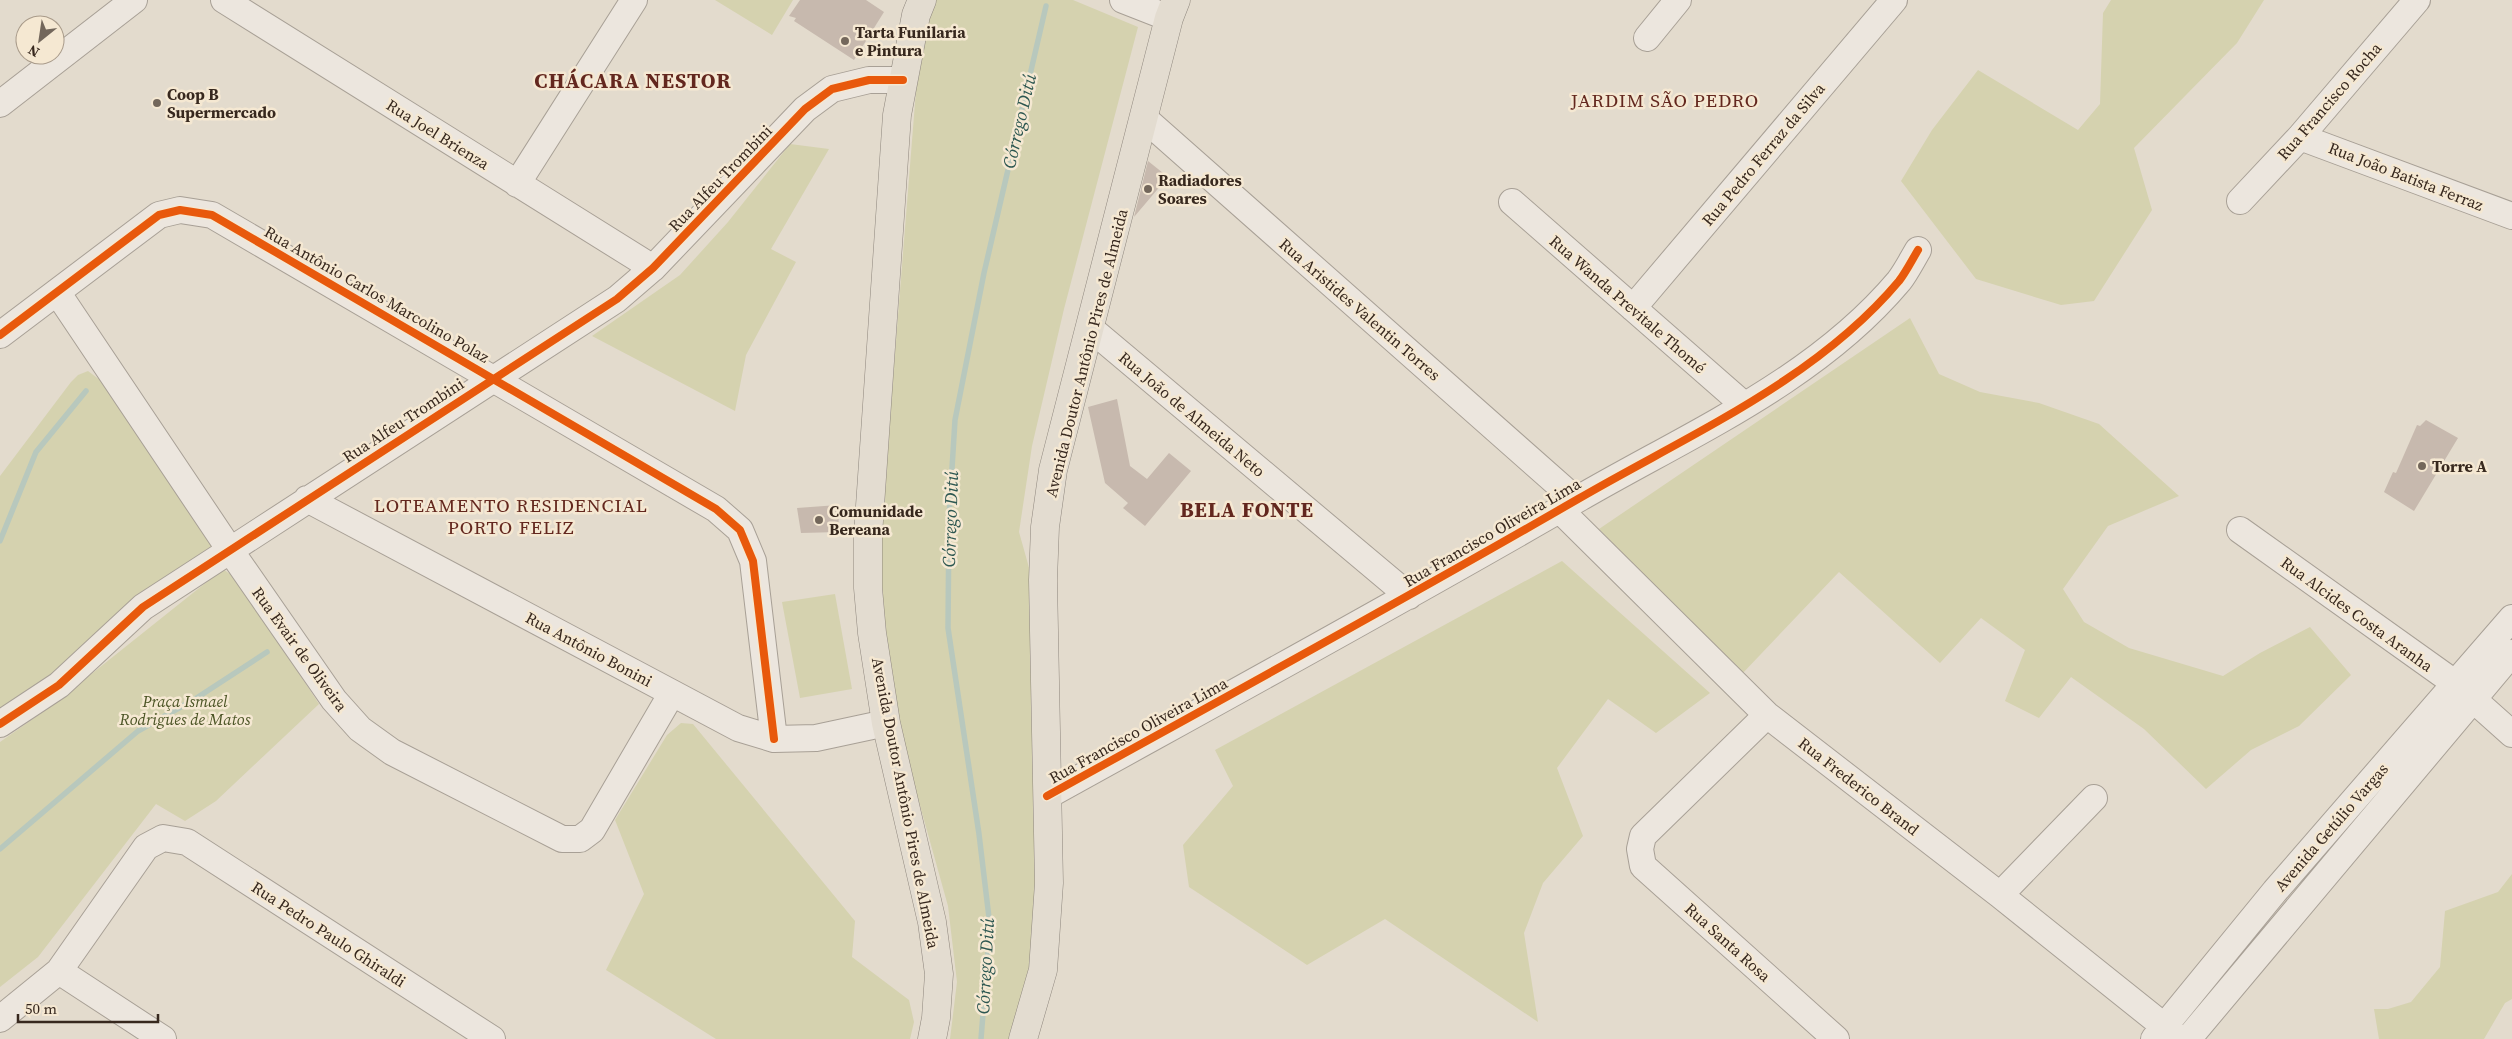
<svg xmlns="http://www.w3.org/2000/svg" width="2512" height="1039" font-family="'Source Serif 4',serif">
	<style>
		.green { fill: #d5d2af }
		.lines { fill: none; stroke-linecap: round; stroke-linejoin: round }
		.stream { stroke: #b8c8bd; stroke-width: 5.5 }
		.building { fill: #c7b9ae }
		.minor-casing { stroke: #a8a096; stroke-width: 28 }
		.major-casing { stroke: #8e867d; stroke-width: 29 }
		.minor { stroke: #ece6de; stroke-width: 26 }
		.major { stroke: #e3dcd0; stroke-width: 28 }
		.cycleway-casing { stroke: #f5e8d2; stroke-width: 11 }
		.cycleway { stroke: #e8590c; stroke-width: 8 }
		.poi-dot { fill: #73675b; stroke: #f5e8d2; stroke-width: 2 }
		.labels { text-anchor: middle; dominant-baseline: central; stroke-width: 5; stroke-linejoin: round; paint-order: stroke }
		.poi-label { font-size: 16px; font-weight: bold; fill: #37281e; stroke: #f5e8d2; text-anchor: start }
		.street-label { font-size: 16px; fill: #37281e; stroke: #f5e8d2 }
		.park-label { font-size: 16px; font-style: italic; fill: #4b5425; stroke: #f5e8d2 }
		.water-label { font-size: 18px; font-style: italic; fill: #2d5751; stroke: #f5e8d2 }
		.quarter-label { font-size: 19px; letter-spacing: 1px; fill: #63271e; stroke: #f5e8d2 }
		.district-label { font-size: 21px; font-weight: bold; letter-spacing: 1px; fill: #63271e; stroke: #f5e8d2 }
	</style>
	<rect width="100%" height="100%" fill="#e3dbcd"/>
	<path class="green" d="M715 0H793L772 35Z
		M934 0H1073L1138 27 1064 309 1032 446 1019 532 1035 589 1037 871 1032 962 1014 1039H950L957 982 948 906 897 723 879 587 881 529 917 78 927 14Z
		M2111 0H2264L2237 43 2134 148 2152 210 2094 301 2061 305 1976 279 1901 181 1932 130 1978 70 2078 130 2100 104 2103 13Z
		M790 144 829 149 771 249 796 262 746 355 735 411 592 336 680 275 728 222Z
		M1910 318 1939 374 1980 392 2039 403 2099 424 2179 496 2108 526 2063 589 2084 622 2129 648 2223 676 2260 653 2310 627 2351 675 2299 726 2251 750 2206 789 2144 729 2071 677 2039 718 2005 701 2025 650 1981 618 1940 663 1839 572 1741 675 1599 529Z
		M88 371 100 380 216 544 40 685 0 713V476L71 382 78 375Z
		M1562 561 1710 693 1656 733 1608 699 1557 768 1583 836 1543 883 1524 933 1538 1022 1385 919 1307 965 1189 887 1183 845 1233 786 1215 750Z
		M223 569 238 580 319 704 216 801 185 821 156 804 38 957 0 987V742L50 707Z
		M835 594 852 689 800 698 782 602Z
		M681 723 693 724 855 921 852 957 909 1000 914 1022 910 1039H716L606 970 644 894 615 820 667 735Z
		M2512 874V999L2505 1003 2484 1039H2379L2374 1009H2388L2411 1002 2440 967 2445 911 2498 892Z"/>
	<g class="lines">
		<path class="stream" d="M0 541 36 452 86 391
			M0 849 138 731 195 699 267 652
			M981 1039 990 926 979 834 948 628 949 517 955 420 984 273 1046 6"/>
	</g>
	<path class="building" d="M800 0H866L884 12 854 60 794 21 796 18 789 16Z
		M1148 161 1168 177 1134 217Z
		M1117 399 1130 466 1147 479 1169 453 1191 471 1145 526 1123 508 1128 503 1105 483 1088 407Z
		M2426 420 2458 438 2414 511 2384 492 2393 472 2396 473 2417 425 2420 426Z
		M838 505 839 532 801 533 797 508Z"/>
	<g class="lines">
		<defs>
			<path id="minor" d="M224 0 653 268
				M1123 0 1169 18
				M1647 38 1678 0
				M0 104 134 0
				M1145 119 1576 500
				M2300 137 2512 216
				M517 184 634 0
				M2240 201 2300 137 2417 0
				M1512 202 1744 405
				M57 292 230 550 334 700 360 729 392 752 562 839H580L592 830 672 693
				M1633 308 1894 0
				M1091 329 1409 596
				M0 335 159 215 180 210 212 215 716 509 740 530 753 561 774 739
				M307 499 738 728 774 739 816 738 886 723
				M1560 510 1767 715 2000 895 2180 1039
				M2240 530 2456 684 2512 734
				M1767 715 1643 836 1640 849 1643 866 1836 1039
				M0 724 59 685 143 607 617 299 653 268 805 109 832 89 869 80H903
				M1047 796C1224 698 1402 601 1578 499 1688 435 1815 381 1899 281 1906 272 1912 260 1918 250
				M2000 895 2094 798
				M59 971 163 1039
				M0 1019 59 971 146 847 163 838 187 842 492 1039
				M2154 1039 2275 891 2512 618
				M2188 1039 2512 653"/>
			<path id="major" d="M922 0 916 15 897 115 868 535V588L872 633 886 723 932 922 939 974 936 1018 932 1039
				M1023 1039 1043 970 1049 883 1043 580 1045 527 1053 470 1169 18 1176 0"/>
		</defs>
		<use href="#minor" class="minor-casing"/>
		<use href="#major" class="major-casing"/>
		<use href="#minor" class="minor"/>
		<use href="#major" class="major"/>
		<defs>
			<path id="cycleway" d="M0 335 159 215 180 210 212 215 716 509 740 530 753 561 774 739
				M0 724 59 685 143 607 617 299 653 268 805 109 832 89 869 80H903
				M1047 796C1224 698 1402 601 1578 499 1688 435 1815 381 1899 281 1906 272 1912 260 1918 250"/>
		</defs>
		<use href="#cycleway" class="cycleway-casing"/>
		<use href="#cycleway" class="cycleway"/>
	</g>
	<g class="poi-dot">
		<circle cx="845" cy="41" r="5"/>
		<circle cx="157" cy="103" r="5"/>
		<circle cx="1148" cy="189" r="5"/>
		<circle cx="2422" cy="466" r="5"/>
		<circle cx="819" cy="520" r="5"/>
	</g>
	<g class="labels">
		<g class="poi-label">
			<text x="855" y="32">Tarta Funilaria<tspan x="855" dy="18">e Pintura</tspan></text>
			<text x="167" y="94">Coop B<tspan x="167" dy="18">Supermercado</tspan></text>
			<text x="1158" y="180">Radiadores<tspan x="1158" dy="18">Soares</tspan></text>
			<text x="2432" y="466">Torre A</text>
			<text x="829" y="511">Comunidade<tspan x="829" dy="18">Bereana</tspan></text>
		</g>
		<g class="street-label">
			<text transform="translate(2329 101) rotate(-49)">Rua Francisco Rocha</text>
			<text transform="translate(438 134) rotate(32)">Rua Joel Brienza</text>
			<text transform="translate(1763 154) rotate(-50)">Rua Pedro Ferraz da Silva</text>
			<text transform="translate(2406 176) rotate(21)">Rua João Batista Ferraz</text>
			<text transform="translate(720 178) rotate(-46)">Rua Alfeu Trombini</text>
			<text transform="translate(377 294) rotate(30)">Rua Antônio Carlos Marcolino Polaz</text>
			<text transform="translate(1628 304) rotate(41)">Rua Wanda Previtale Thomé</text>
			<text transform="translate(1360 309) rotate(41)">Rua Aristides Valentin Torres</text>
			<text transform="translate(1086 353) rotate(-76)">Avenida Doutor Antônio Pires de Almeida</text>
			<text transform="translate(1192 414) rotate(40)">Rua João de Almeida Neto</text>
			<text transform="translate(403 420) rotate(-33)">Rua Alfeu Trombini</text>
			<text transform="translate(1492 532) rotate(-30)">Rua Francisco Oliveira Lima</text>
			<text transform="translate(2357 614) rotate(36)">Rua Alcides Costa Aranha</text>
			<text transform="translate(300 649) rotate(54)">Rua Evair de Oliveira</text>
			<text transform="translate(589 649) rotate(28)">Rua Antônio Bonini</text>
			<text transform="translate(1138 730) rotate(-29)">Rua Francisco Oliveira Lima</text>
			<text transform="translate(1859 786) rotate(38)">Rua Frederico Brand</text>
			<text transform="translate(906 803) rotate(79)">Avenida Doutor Antônio Pires de Almeida</text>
			<text transform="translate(2331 827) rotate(-49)">Avenida Getúlio Vargas</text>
			<text transform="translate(329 934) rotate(33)">Rua Pedro Paulo Ghiraldi</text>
			<text transform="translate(1728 942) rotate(42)">Rua Santa Rosa</text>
		</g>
		<g class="park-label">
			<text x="185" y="701">Praça Ismael<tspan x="185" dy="18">Rodrigues de Matos</tspan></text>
		</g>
		<g class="water-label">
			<text transform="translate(1019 121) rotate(-77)">Córrego Ditú</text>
			<text transform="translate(950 519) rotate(-88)">Córrego Ditú</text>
			<text transform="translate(985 966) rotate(-87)">Córrego Ditú</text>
		</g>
		<g class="quarter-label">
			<text x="1665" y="100">JARDIM SÃO PEDRO</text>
			<text x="511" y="505">LOTEAMENTO RESIDENCIAL<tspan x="511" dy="22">PORTO FELIZ</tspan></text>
		</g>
		<g class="district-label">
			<text x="633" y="80">CHÁCARA NESTOR</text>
			<text x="1247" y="509">BELA FONTE</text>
		</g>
	</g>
	<g transform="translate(40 40) rotate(210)"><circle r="24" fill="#f5e8d2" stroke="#a99b8a"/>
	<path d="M0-4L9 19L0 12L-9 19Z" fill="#73675b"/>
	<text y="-8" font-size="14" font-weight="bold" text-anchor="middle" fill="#37281e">N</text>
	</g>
	<path d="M18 1014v8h140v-8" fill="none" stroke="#37281e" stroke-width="2.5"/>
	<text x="25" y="1014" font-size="15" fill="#37281e" stroke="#f5e8d2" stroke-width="4" paint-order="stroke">50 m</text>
</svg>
